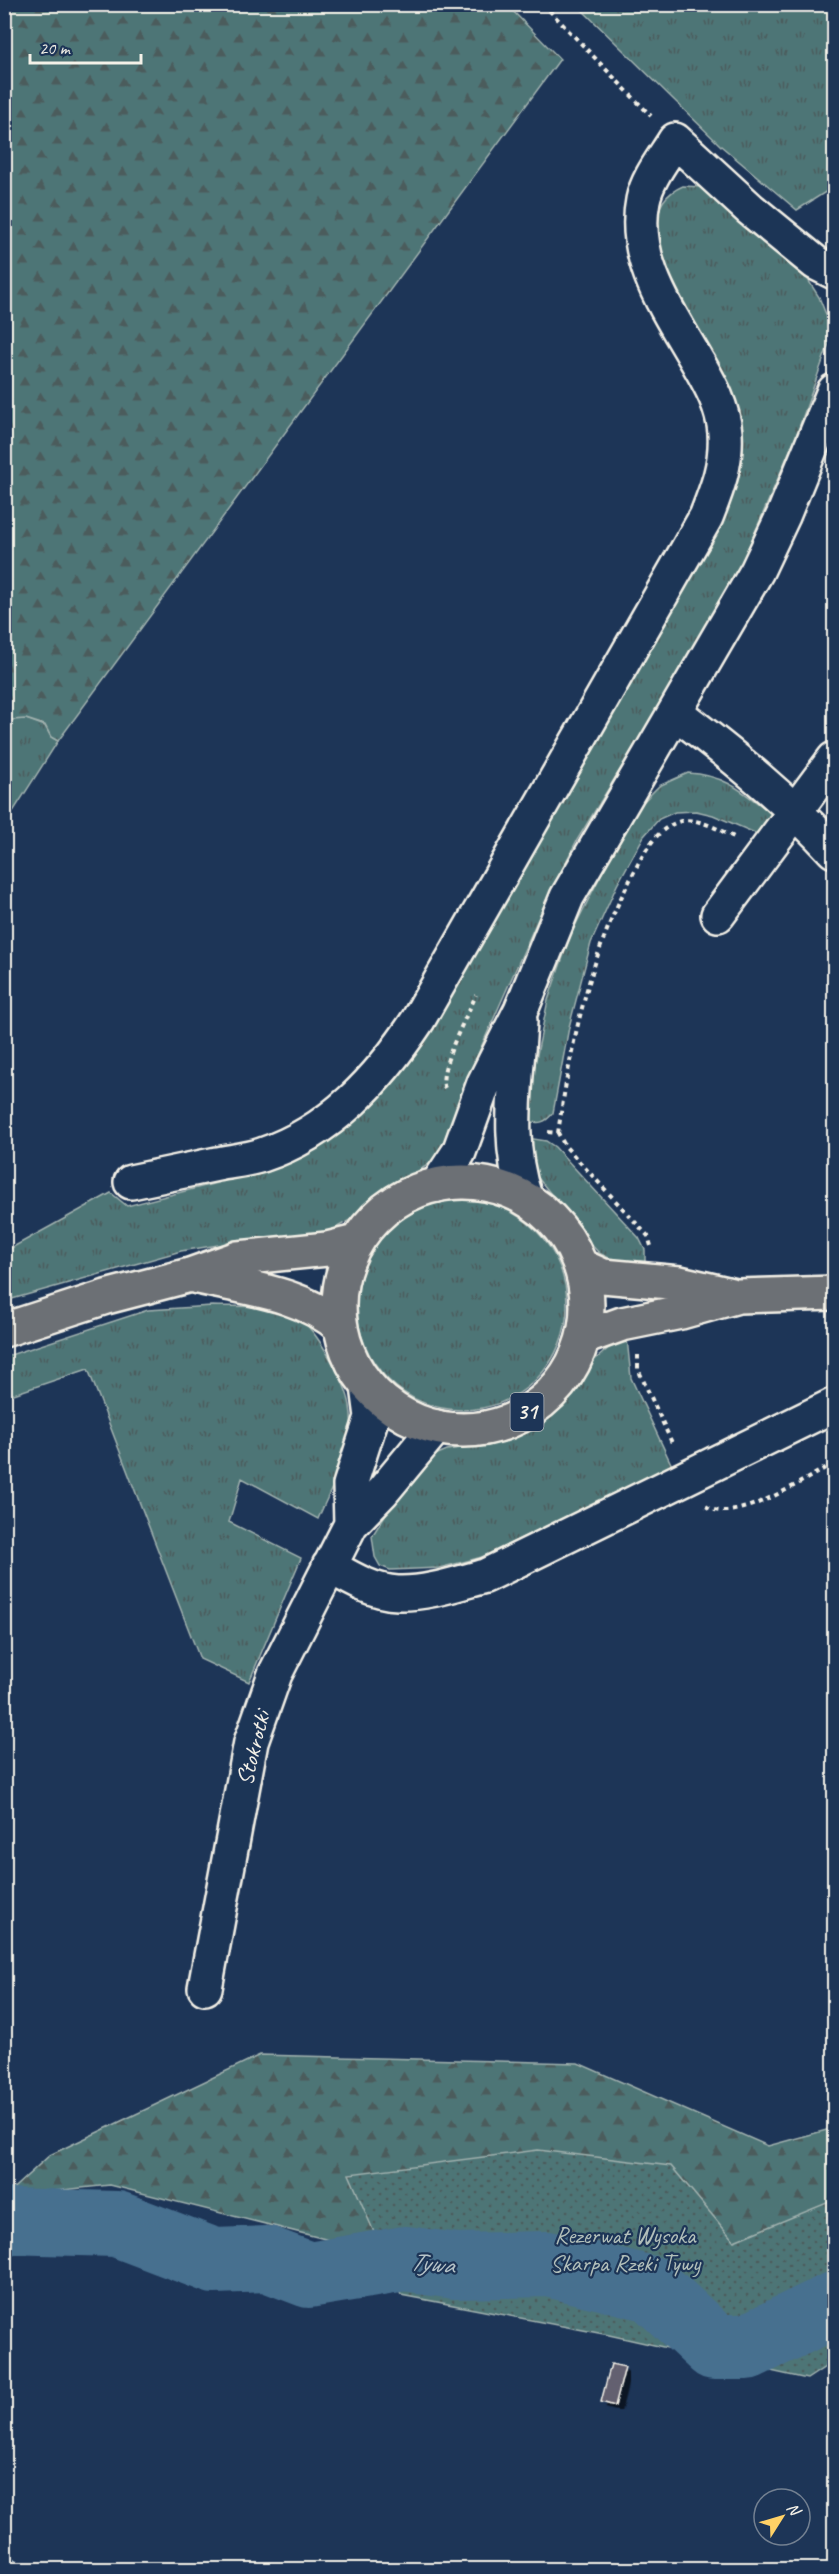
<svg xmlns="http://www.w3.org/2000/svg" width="839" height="2574" font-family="Caveat,sans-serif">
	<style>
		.grass { fill: url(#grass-tufts); stroke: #a1b2af; stroke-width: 1.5 }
		.forest { fill: url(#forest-firs); stroke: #a1b2af; stroke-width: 1.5 }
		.park { fill: url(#park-dots); stroke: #a1b2af; stroke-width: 1.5 }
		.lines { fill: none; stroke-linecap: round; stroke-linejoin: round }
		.stream { stroke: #8ca3b3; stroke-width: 10 }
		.river { stroke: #476f8f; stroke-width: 66 }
		.building { fill: #64606f; stroke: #f4f1e8; stroke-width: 1.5; filter: url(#shadow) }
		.minor-casing { stroke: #f4f1e8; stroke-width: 38 }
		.major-casing { stroke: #f4f1e8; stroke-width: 38 }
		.path { stroke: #f4f1e8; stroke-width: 4; stroke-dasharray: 4.5 4.5; stroke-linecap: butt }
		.minor { stroke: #1d3557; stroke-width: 33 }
		.major { stroke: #6c6f75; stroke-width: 33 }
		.labels { text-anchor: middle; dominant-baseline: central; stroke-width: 4.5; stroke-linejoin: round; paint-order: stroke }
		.shield { fill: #1d3557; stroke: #b4b9bc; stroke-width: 1.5 }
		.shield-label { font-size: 22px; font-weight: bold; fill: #f4f1e8 }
		.street-label { font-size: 24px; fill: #f4f1e8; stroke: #1d3557 }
		.park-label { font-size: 24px; fill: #b2bfba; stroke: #1d3557 }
		.water-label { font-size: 26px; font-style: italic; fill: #b7c4c9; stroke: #1d3557 }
	</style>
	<defs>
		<pattern id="grass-tufts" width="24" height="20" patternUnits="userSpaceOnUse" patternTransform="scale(1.5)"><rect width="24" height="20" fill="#4e7476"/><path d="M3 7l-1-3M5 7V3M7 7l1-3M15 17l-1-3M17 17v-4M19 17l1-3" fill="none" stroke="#4b5c5c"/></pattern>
		<pattern id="forest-firs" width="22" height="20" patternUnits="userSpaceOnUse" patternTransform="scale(1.5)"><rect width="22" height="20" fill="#4e7476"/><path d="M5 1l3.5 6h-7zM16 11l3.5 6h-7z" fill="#4b5c5c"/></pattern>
		<pattern id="park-dots" width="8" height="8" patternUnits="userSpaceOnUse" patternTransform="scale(1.5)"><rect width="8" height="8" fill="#4e7476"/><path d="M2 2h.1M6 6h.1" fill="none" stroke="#4b5c5c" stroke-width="1.8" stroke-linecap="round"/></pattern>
		<filter id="shadow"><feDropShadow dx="5.5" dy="5.5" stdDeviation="0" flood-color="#0009"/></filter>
	</defs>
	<rect width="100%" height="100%" fill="#1d3557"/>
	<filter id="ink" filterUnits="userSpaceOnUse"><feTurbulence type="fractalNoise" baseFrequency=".0167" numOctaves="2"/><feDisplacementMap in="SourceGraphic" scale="12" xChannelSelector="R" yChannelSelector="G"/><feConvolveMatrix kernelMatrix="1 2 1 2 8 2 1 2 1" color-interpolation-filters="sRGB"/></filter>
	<g filter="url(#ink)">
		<path class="grass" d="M577 5H834V184L832 188 797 210 721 146Z
			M683 186 702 187 716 194 805 275 819 297 833 332 796 436 741 565 676 678 577 840 545 903 467 1079 457 1129 434 1161 378 1196 355 1217 334 1229 320 1234 267 1237 181 1251 5 1301 4 1252 111 1193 127 1206 248 1175 370 1103 389 1086 404 1066 705 550C733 509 738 484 735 435 734 423 735 410 732 398 730 391 728 383 725 377 708 335 610 217 683 186Z
			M5 717 9 720 26 719 45 726 51 737 58 741 9 818 5 815Z
			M688 773C726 775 743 792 772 814L771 823 762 836 713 815 696 811 675 812 659 819 644 836 617 885 591 943 569 1027 553 1113C545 1123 540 1124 527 1121L533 1074 548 1000 571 934 606 865 642 803 659 786Z
			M527 1138 546 1141 555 1147 639 1238 645 1250V1268L613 1260 599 1253 589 1242 539 1179 532 1166Z
			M357 1305a105 105 0 1 1 210 0a105 105 0 1 1-210 0Z
			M212 1306C240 1307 271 1303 297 1317 316 1328 347 1384 350 1406 352 1419 352 1434 348 1447 341 1471 328 1495 318 1519L242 1478 229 1522 301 1558 249 1682 200 1659 88 1369 5 1397 4 1357 148 1310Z
			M627 1338 631 1378 672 1466 482 1557 467 1561 439 1568 390 1570 380 1566 375 1557 372 1536 410 1476 433 1456 447 1450 495 1443 535 1425 566 1399 591 1363 616 1342Z"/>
		<path class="forest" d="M5 4 507 5 560 59 58 741 51 737 45 725 26 719 9 720 5 717Z
			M260 2055 578 2063 768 2146 834 2128V2296L614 2245H349L110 2185 5 2196 50 2155Z"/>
		<path class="park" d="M538 2150 671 2166 734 2241 834 2200V2361L807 2379 609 2335 401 2295 349 2174Z"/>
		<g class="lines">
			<path class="stream" d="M4 2558 25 2570"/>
			<path class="river" d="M4 2221 117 2224 214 2261 267 2259 309 2275 405 2259 456 2266 548 2264 652 2289 714 2347H747L834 2305"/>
		</g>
		<path class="building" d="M611 2364 625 2367 615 2406 601 2402Z"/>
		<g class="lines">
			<defs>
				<path id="minor" d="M675 712C732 755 786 799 834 851
					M718 915 834 759
					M520 1021C517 1082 505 1139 525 1197
					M131 1182C160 1176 188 1170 217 1164 232 1161 247 1160 262 1155 331 1132 379 1079 418 1020L706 517C717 489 727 464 725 433 723 406 710 384 697 361 669 312 631 260 643 200 647 179 664 158 675 140L750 209 816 263 834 272
					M437 1185 459 1152 484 1083 521 1010 567 897 757 571 783 516 834 391
					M351 1524 350 1485 372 1417 368 1386
					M329 1566C350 1578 373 1592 398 1593 427 1594 458 1583 485 1576L834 1405
					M205 1988 251 1742 275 1674 351 1524 383 1491 436 1427"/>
				<path id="major" d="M339 1306a124 124 0 1 1 248 0a124 124 0 1 1-248 0Z
					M581 1266 603 1276 680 1283 736 1296
					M190 1275C242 1288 299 1291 341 1327
					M4 1330 106 1297 190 1275 238 1258 327 1249 356 1242
					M583 1338 622 1324 681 1312 738 1296 834 1293"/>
			</defs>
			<use href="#minor" class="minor-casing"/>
			<use href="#major" class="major-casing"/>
			<path class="path" d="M543 4 651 116
				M445 1088C436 1072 468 1014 476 995
				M548 1132 558 1133 565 1146 648 1236 651 1246
				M558 1133C571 1044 589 957 631 878 642 856 655 828 681 821 698 817 719 830 734 837
				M638 1355V1369L673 1445
				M706 1506C733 1527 808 1477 834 1463"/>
			<use href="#minor" class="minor"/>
			<use href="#major" class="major"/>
		</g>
	</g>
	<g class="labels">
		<rect class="shield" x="510.5" y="1393" width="33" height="38" rx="4.5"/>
		<g class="shield-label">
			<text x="527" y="1412">31</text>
		</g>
		<g class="street-label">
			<text transform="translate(253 1748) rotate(-76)">Stokrotki</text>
		</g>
		<g class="park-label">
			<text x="625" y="2235">Rezerwat Wysoka<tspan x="625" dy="28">Skarpa Rzeki Tywy</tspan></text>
		</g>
		<g class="water-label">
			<text transform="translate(432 2263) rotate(5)">Tywa</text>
		</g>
	</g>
	<rect width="839" height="2574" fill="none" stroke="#1d3557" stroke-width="24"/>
	<rect x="12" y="12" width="815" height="2550" fill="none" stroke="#f4f1e8" stroke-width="2" filter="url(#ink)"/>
	<g transform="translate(782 2517) rotate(53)"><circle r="28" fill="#1d3557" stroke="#738091" stroke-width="1.5"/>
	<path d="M0-4.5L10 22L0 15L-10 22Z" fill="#ffd166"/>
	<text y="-9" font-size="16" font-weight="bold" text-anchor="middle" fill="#f4f1e8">N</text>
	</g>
	<path d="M30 54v9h111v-9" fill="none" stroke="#f4f1e8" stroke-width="3"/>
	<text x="39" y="54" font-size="18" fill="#f4f1e8" stroke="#1d3557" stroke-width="4.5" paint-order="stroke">20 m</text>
</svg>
